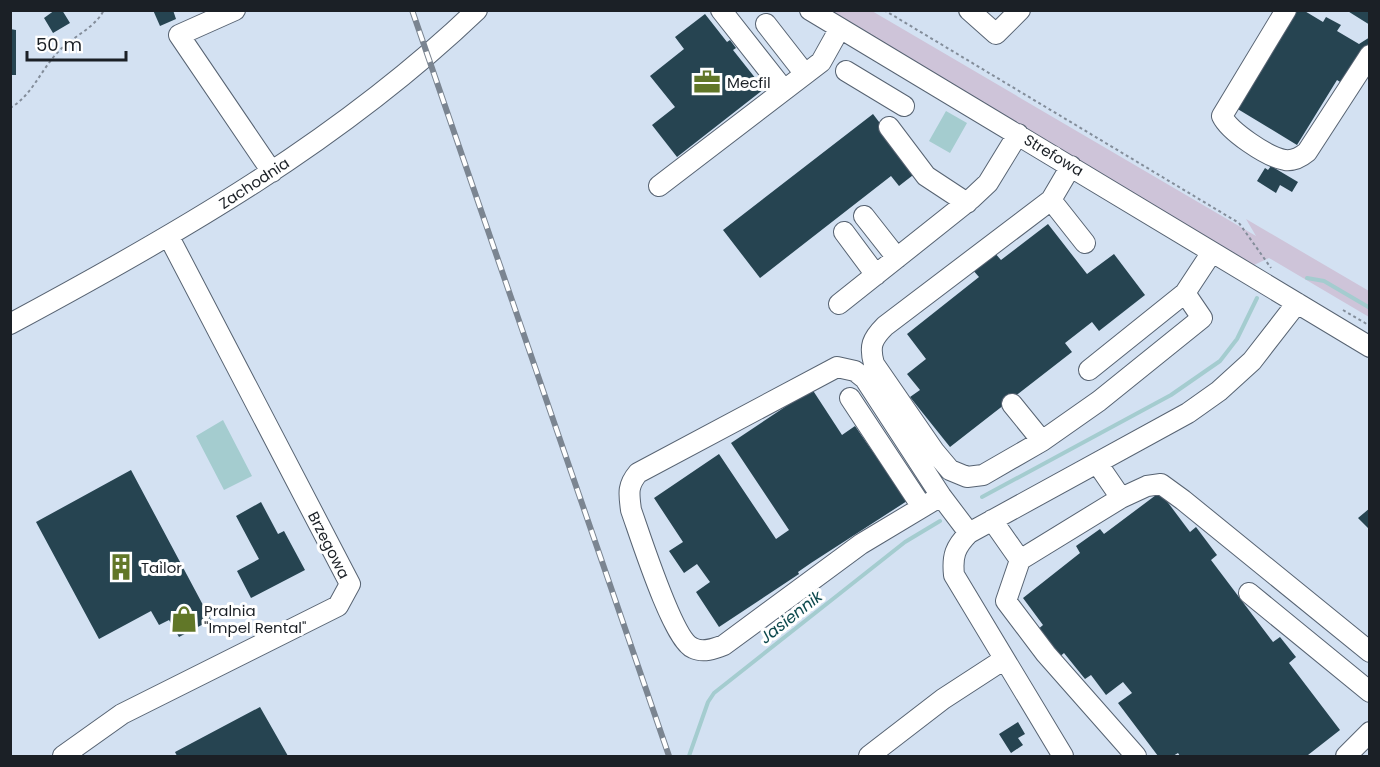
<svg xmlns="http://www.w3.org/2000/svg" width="1380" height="767" font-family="Poppins,sans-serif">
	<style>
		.green { fill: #cec4d9 }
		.water { fill: #a4cccf }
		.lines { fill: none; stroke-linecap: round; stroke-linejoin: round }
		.stream { stroke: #a4cccf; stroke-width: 4 }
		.building { fill: #264451 }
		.minor-casing { stroke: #576372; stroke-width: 22 }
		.path { stroke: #838d9a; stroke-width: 2; stroke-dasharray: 3 3; stroke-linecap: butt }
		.minor { stroke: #fff; stroke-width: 20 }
		.rail-casing { stroke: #7b8591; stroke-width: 6 }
		.rail { stroke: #fff; stroke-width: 4; stroke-dasharray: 11; stroke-linecap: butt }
		.labels { text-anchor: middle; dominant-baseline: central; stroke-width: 6; stroke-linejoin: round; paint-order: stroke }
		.poi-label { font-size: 15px; fill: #1b2026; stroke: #fff; text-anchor: start }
		.street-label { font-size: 15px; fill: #1b2026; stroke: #fff }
		.water-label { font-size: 16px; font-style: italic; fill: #0d494d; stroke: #fff }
	</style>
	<rect width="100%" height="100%" fill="#d3e1f2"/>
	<path class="green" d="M826 11H872L1256 236 1246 219 1369 291V317L1269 258 1254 265Z"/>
	<path class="water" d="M946 111 967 123 950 153 929 141Z
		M223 420 252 476 224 490 196 436Z"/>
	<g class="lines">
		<path class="stream" d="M1307 278 1324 281 1370 308
			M982 497 1171 395 1220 361 1237 339 1257 298
			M689 756 708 702 714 693 905 542 940 521"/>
	</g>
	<path class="building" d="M55 10H62L70 23 53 33 44 18Z
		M153 10H173L176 19 160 26Z
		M1295 10H1303L1323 22 1326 17 1341 25 1337 31 1359 44 1370 37V47L1345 85 1337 80 1297 145 1236 108Z
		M1346 10H1370V25Z
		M705 14 727 42 730 40 736 48 733 50 764 89 677 157 652 125 675 107 650 76 684 49 675 37Z
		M10 29 16 30V75H10Z
		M873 114 917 172 899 186 891 176 760 278 723 230Z
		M1271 166 1298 182 1292 192 1280 185 1276 193 1257 181 1265 168 1268 170Z
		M1048 224 1087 274 1114 254 1145 295 1099 331 1092 322 1065 343 1072 352 950 447 910 397 920 390 907 374 926 359 907 334 979 277 972 269 994 252 1001 260Z
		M812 389 842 435 855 426 907 501 811 563 798 572 799 574 719 627 696 592 710 582 697 564 684 573 669 551 683 542 654 498 719 454 776 539 789 530 731 443Z
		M131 470 211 620 179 637 169 620 159 625 151 611 99 639 36 522Z
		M1160 492 1190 532 1196 527 1217 555 1211 560 1273 642 1280 637 1296 657 1289 663 1340 730 1308 755 1310 756H1180L1178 753 1173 756H1158L1118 703 1132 693 1123 682 1106 695 1091 675 1085 679 1064 653 1057 659 1036 631 1043 625 1023 598 1080 553 1076 546 1100 529 1104 534Z
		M261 502 278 534 284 531 305 570 251 598 237 571 259 559 236 516Z
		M1370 508V530L1358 518Z
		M260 707 288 756H177L175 752Z
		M1018 722 1025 734 1018 738 1023 745 1011 753 999 734Z"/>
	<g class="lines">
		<defs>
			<path id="minor" d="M235 10 179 35 272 172
				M721 10 784 90
				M810 10 1370 347
				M969 10 996 34 1020 10
				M1286 10 1222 116C1229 131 1267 157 1285 160 1293 161 1301 157 1307 152L1370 55
				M766 24 805 74
				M846 71 904 106
				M889 127 926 176 967 203
				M1071 166 1051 200 885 326C872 339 869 346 874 364L934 451 950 470 967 477 983 475 1042 441 1099 401 1202 318 1185 293
				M659 186 821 62 840 28
				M1051 200 1085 243
				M864 216 897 258
				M844 232 876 275
				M839 304 971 199 988 183 1018 134
				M10 324C176 235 340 141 477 10
				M1089 370 1185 293 1212 252
				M850 398 922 507
				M1012 404 1042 441
				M1097 463 1121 498
				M941 496 861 544 724 645C714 649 703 653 693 648 673 640 640 535 631 510 629 494 627 486 638 473L837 367 855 371 865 379 941 496 969 533
				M992 520 1020 560
				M1249 593 1370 692
				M63 756 122 714 338 606 350 584 169 237
				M869 756 943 699 1003 660
				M1063 756 954 575C952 556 955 547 969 533L1188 413 1219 391 1252 361 1297 303
				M1136 756 1046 654 1006 601 1020 560 1121 498 1147 486 1161 484 1183 500 1370 652
				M1346 756 1370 732"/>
		</defs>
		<use href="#minor" class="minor-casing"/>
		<path class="path" d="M884 10 1239 223 1271 268
			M10 108C32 96 41 69 59 51 73 36 94 29 104 10
			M1343 310 1370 326"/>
		<use href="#minor" class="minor"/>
		<defs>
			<path id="rail" d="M412 10 669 756"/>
		</defs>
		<use href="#rail" class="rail-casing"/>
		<use href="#rail" class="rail"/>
	</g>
	<defs>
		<symbol id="office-bare" viewBox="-9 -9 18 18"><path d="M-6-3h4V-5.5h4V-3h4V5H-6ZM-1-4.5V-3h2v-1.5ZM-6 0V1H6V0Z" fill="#617728" stroke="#fff" stroke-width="2.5" paint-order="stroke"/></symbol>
		<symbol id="building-bare" viewBox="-9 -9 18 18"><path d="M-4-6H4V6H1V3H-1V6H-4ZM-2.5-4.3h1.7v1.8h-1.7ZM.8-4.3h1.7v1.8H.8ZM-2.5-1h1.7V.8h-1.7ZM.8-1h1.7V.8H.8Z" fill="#617728" stroke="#fff" stroke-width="2.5" paint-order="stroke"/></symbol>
		<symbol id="shop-bare" viewBox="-9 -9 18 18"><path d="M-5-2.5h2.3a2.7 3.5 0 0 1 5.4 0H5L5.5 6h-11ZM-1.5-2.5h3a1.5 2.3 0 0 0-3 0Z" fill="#617728" stroke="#fff" stroke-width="2.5" paint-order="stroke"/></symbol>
	</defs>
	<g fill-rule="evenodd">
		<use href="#office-bare" x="688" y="63" width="38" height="38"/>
		<use href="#building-bare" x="102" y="548" width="38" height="38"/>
		<use href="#shop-bare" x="165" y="600" width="38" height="38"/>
	</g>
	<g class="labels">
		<g class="poi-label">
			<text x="727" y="82">Mecfil</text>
			<text x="141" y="567">Tailor</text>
			<text x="204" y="610">Pralnia<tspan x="204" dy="17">"Impel Rental"</tspan></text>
		</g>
		<g class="street-label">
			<text transform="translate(1054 155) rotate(31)">Strefowa</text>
			<text transform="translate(254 183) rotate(-33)">Zachodnia</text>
			<text transform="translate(329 545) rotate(63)">Brzegowa</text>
		</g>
		<g class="water-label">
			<text transform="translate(791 617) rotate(-38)">Jasiennik</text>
		</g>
	</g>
	<rect width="1380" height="767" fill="none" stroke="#1b2026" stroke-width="24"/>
	<path d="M27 51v9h99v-9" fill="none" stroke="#1b2026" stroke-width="3"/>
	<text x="36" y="51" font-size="18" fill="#1b2026" stroke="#ffffff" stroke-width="4.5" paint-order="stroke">50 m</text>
</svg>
